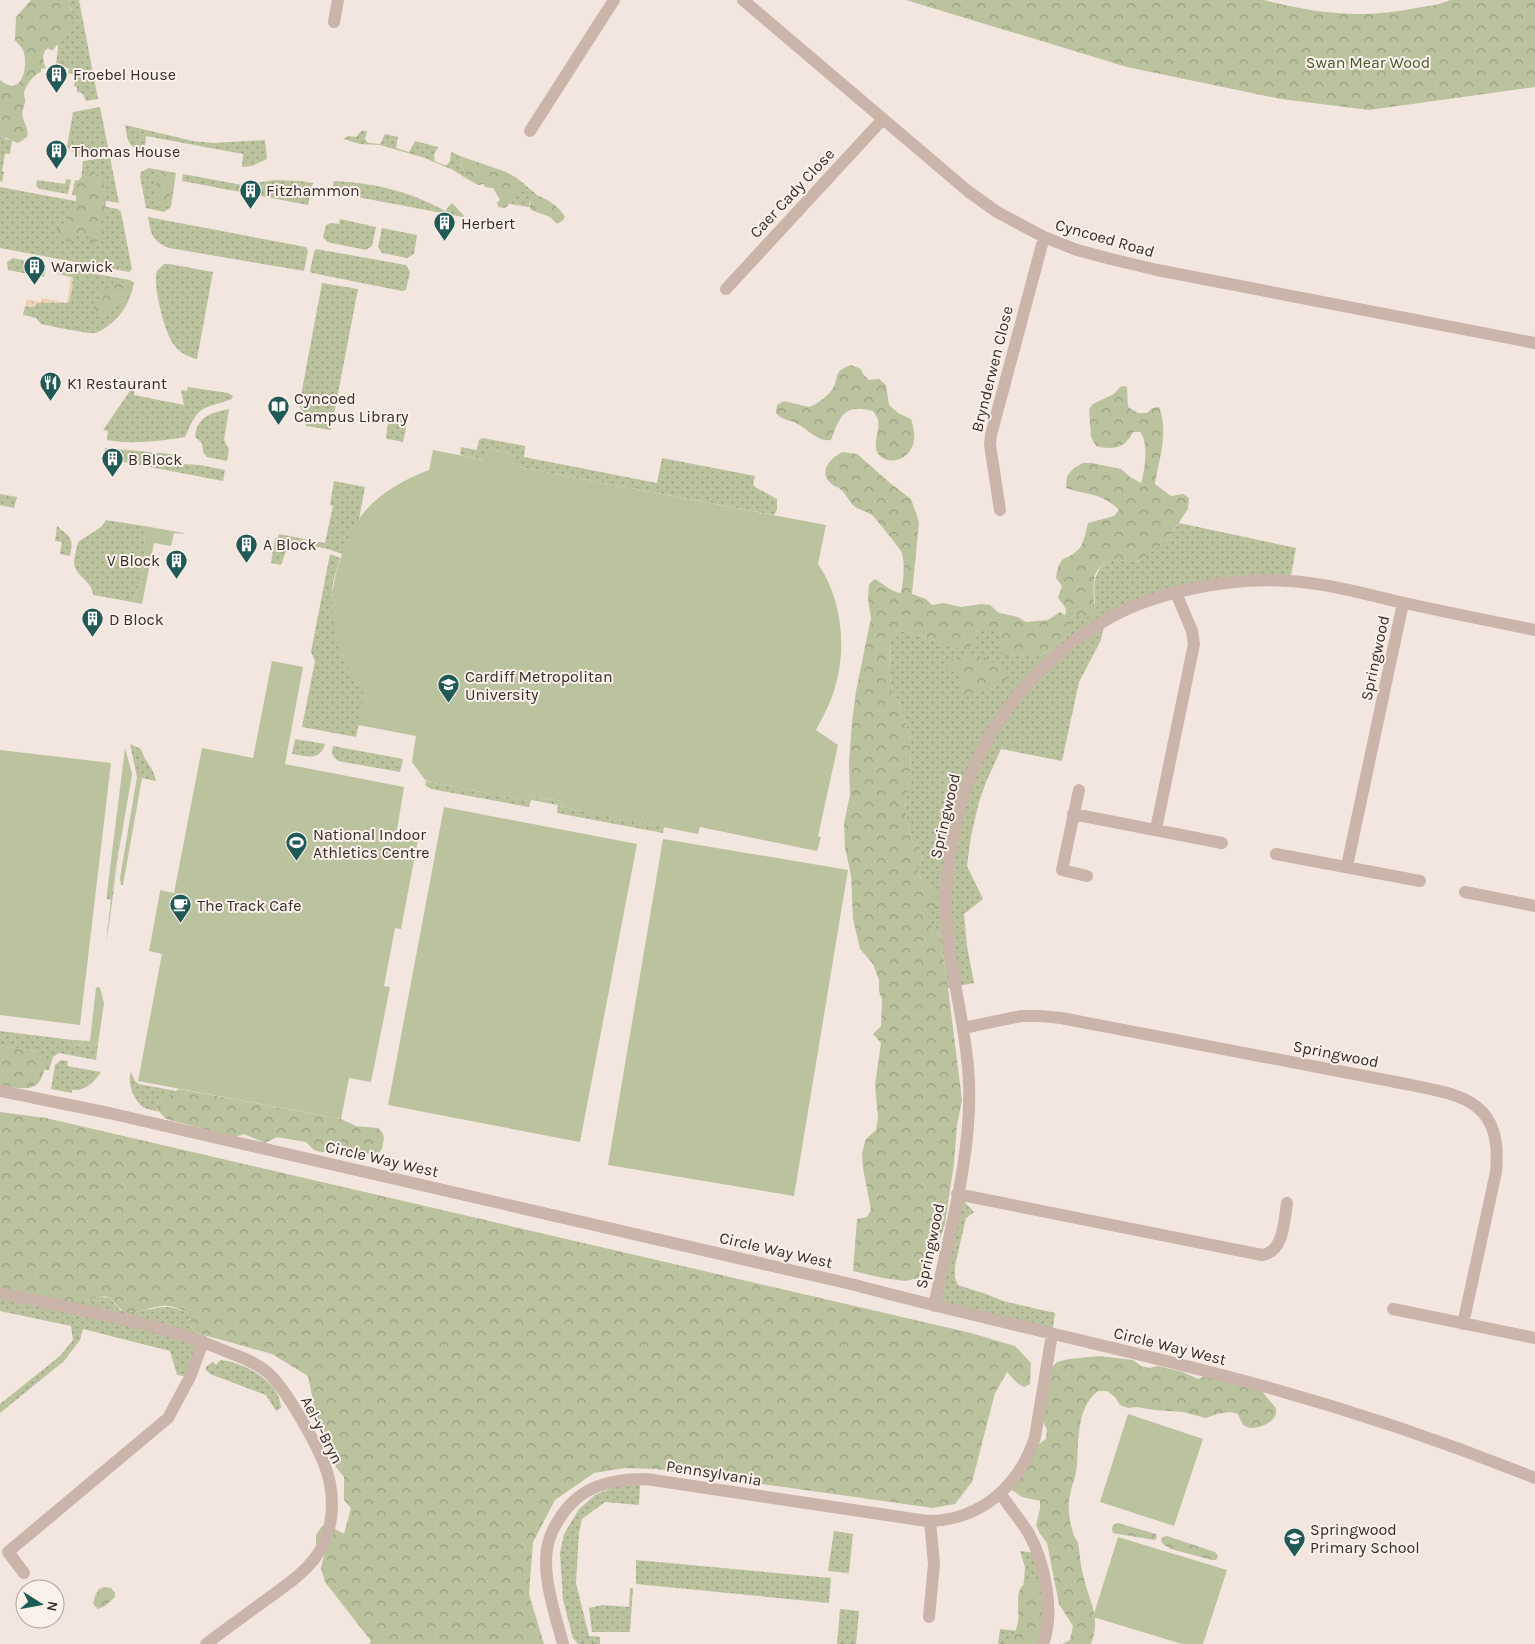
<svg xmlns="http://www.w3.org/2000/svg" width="1535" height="1644" font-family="Karla,sans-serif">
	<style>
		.grass { fill: url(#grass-dots) }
		.forest { fill: url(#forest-crowns) }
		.sand { fill: url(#sand-dots) }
		.green { fill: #bbc29e }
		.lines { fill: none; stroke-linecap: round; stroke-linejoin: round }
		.minor { stroke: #cbb4aa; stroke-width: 12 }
		.labels { text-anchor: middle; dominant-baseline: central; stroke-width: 4; stroke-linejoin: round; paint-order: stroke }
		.park-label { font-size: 16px; fill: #4d572d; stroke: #faf1eb }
		.poi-label { font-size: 16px; fill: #382c29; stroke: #faf1eb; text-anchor: start }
		.street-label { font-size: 16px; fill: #382c29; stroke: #faf1eb }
	</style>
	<defs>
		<pattern id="grass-dots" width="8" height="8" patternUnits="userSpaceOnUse" patternTransform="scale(1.25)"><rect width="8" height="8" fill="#bbc29e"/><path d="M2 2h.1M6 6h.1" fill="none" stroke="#999e81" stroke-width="1.8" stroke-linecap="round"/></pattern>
		<pattern id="forest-crowns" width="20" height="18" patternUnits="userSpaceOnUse" patternTransform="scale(1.25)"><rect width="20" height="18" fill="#bbc29e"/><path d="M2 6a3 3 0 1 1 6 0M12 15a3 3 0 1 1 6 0" fill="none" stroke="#999e81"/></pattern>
		<pattern id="sand-dots" width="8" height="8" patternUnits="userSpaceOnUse" patternTransform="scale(1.25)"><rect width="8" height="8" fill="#edd3b5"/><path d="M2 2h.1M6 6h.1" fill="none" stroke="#ccb59c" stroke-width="1.8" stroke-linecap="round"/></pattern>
	</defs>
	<rect width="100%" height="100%" fill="#f3e6de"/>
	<path class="grass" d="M71 0H79L98 99 86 101 82 93 77 92V87L74 86 76 75 68 73 69 68 56 65 59 39 69 33V27L72 10 68 5V1Z
		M100 107 109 152 80 157 67 147 73 112Z
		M125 125 193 141 214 143 265 140 267 159 252 166 242 167 243 154 146 136 145 151C127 147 128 141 125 125Z
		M361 131H367L365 139 368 143 380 144 385 134 398 137 396 148 409 152 415 141 438 147 434 155 435 161 444 165H447L450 161 451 152 463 157 461 165 467 179 453 170 425 158 380 145 360 144 343 139 349 136 356 137Z
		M0 136 5 137V139L12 140 10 154H5L2 171 4 172 2 182 0 181Z
		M110 157 119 203 72 195 75 180 81 181 83 161Z
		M149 168 176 173 171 207 164 212 146 208 140 176 141 172Z
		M183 174 242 185 275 180 300 181 313 183 308 205 182 181Z
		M517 178 537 195 529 203V207L510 204C516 192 521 191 517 178Z
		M66 179 71 180 68 194 39 189 36 185 37 180 65 184Z
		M334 181C373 183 410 191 445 211L452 203 464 216 463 217 331 192Z
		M0 187 118 209 121 212 132 269 129 272 0 248Z
		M148 217 306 247 308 251 304 271 169 248C152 241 151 234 148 217Z
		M340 219 376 227 372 246 366 250 327 242 323 237 326 225 331 223 339 224Z
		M382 228 417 235 414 254 407 258 382 253 378 247Z
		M316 249 406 265 410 272 406 290 402 291 312 273 310 271 314 252Z
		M13 258 44 264 46 268 44 277 8 270 7 262Z
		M164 264H169L213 272 197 359C188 357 180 353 174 345 165 335 152 283 157 271Z
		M57 267 130 280 134 283C130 300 124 314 109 325 105 328 100 332 95 333 87 334 52 326 41 324L36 318 23 315 25 306 34 307 37 303H66L69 301 73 278 71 277 53 273 54 269Z
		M322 283 358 289 331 430 306 426 304 414 299 406Z
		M134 385V395L184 405 181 390 187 391 188 387 228 393 233 396 232 399C223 403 213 404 205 408 194 413 190 427 185 437 159 441 133 445 107 440L108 431 103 430Z
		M229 409 224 440 229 450 227 461 207 457 203 452 202 443 195 437C197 416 211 413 229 409Z
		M391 416 408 419 403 442 388 439 386 437 389 417Z
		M483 438 525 446 524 457 657 483 662 458 755 476 753 484 755 487 777 499V510L774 515 513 466 515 454 487 449 485 460 460 455 461 447 477 450 479 440Z
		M105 448 171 454 183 464 200 465 225 470 223 481 103 458Z
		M334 481 365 487 359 519 342 554 328 549 300 543 298 547 295 544C286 546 284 557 281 565L271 563 275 538H278L279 534 325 543 333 506 330 505Z
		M0 494 17 497 14 508 0 505Z
		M106 520 144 526C143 536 146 542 145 551 144 565 141 591 132 602L93 595C93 582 75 576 74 563 74 557 77 548 78 542L101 527Z
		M1179 523 1296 548 1290 581 1222 583 1105 620 1101 640 1079 682 1062 761 1001 749 986 782 979 802 971 836 967 866 983 899 964 914 967 946 974 983 948 988 940 934 933 928 927 916 931 889 921 879 917 867 923 859 921 849 912 841 907 820 905 800 910 782 911 742 900 704 892 692 890 676 889 638 896 630C920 634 942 644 965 649L974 642 979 630H996L1001 635 1005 656 1016 655H1041L1069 635 1071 620 1065 616 1066 609 1095 603C1094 583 1092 578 1105 562L1120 560 1137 562 1168 538Z
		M57 526C71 538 74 538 70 556L60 554 62 542 55 541Z
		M330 554 340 558 333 582 332 599 342 656 357 684 365 694 356 737 302 727 315 661 311 652Z
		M295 739 325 744C320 762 306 756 292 754Z
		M130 744 141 749C144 761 154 768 156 781L137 777Z
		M333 746 403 759 400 772 338 761C332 756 331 753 333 746Z
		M425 781 433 783 528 801 529 796 562 801 561 807 664 827 663 833 557 813 558 805 531 800 529 807 431 789 425 785 426 783Z
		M121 839C114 873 113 908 106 942L111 900 107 899V893H112L119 841Z
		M0 1031 73 1040 72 1043 74 1044 93 1046 98 1044 96 1060 59 1053 53 1057 49 1070H44L46 1064 34 1051 0 1045Z
		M61 1060 68 1061 67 1066 101 1072C93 1083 86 1091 72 1090V1093L51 1089 55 1065Z
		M131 1072 135 1081 139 1084 176 1091 158 1102 156 1108 159 1112C154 1110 147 1110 143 1107 133 1100 127 1082 131 1072Z
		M957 1194 974 1212 966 1218 955 1266V1278L958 1285 986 1294 1003 1301 1055 1313 1052 1334 934 1306Z
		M0 1288 64 1302 74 1300H86L101 1297 110 1298 120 1310C127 1311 134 1312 141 1311 162 1308 166 1303 188 1313L193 1332 207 1336 203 1342 190 1377 177 1375 170 1351 83 1329 80 1340 64 1361 0 1413V1404L60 1356 73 1340 71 1326 0 1311Z
		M220 1360C243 1362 280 1381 281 1408L276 1411 266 1395 210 1374 205 1369 208 1365 213 1362 216 1365Z
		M620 1485H640L639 1505 605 1502 582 1519 579 1533 576 1583 589 1636 600 1637V1644H578L573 1638 563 1600 560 1553 564 1534 579 1509 595 1495Z
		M834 1531 853 1534 849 1573 828 1571Z
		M1020 1551 1037 1553 1042 1568 1043 1644H998L1000 1629 1018 1631 1022 1604 1025 1567Z
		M636 1560 831 1578 829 1603 636 1584Z
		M630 1588H633L630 1632H592L589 1608 602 1605 629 1607Z
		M840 1609 859 1611 856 1644H837Z"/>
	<path class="forest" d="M31 0H71L68 1C68 10 83 20 70 24L69 27 70 30 68 35 60 38 59 46 57 45 53 50H50L48 48C41 53 43 62 46 69L41 68V72C34 74 25 86 24 94 24 100 26 96 25 102 24 108 21 111 23 118 25 125 29 129 27 137L18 143C12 141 7 137 0 136V80C21 98 28 69 24 53 23 48 18 44 15 40L16 17Z
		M906 0H1264C1317 14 1362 19 1416 8 1428 6 1439 5 1450 0H1535V87L1369 110 1281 99 1127 67Z
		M463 157 506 172 517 178C517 179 519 185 519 186 520 193 510 204 505 208L498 207 497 202 500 200 493 188 485 187 484 184 478 185 467 179 461 165Z
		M91 171C106 176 109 199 104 212 102 215 99 219 97 223L103 230C103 234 100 236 99 241L90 243V236L75 235 70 242 58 238 56 229 65 228 68 226 67 221 69 216 76 207V183L86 172Z
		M164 174 173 177 174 180 169 204 165 206 159 205C156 198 155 181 158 175Z
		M537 195C547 199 560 207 565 217L562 221 557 224 550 217 531 210C527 204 532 199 537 195Z
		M115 281H120L127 285C131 302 123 306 109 308L108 312 102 318 97 316 93 309 96 304H100L103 298 99 295V291L107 289Z
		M851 365 861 369 863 374 869 380 879 379 886 385 889 405 898 413 911 419C916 434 917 449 902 458 899 460 891 461 887 460 866 452 881 434 878 421 878 418 875 414 873 411 844 403 840 416 831 440 818 442 808 430 798 424 789 419 783 421 776 413L777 405 784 401 809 407C816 404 826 398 831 391 841 379 830 372 851 365Z
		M1125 386 1127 387 1128 407 1138 413H1147L1152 408 1159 407C1169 433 1159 458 1155 484L1171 496 1183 494 1189 498 1188 509 1168 538 1159 547 1136 562 1120 560 1105 562C1102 566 1097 570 1095 575 1092 587 1095 601 1094 613L1086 618 1070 614 1058 598 1062 586 1056 578C1060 552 1065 563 1079 549 1084 543 1086 530 1088 523L1114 516 1119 510C1103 493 1086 495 1066 488L1067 476 1074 468 1083 463H1092L1121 469 1130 477 1141 483C1145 470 1149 442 1140 432H1133C1125 449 1112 450 1096 446L1091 437 1089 409 1093 404 1114 394 1120 387Z
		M842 452 857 454 890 483 911 499 919 522 912 594 926 599 932 605 944 603 961 607 981 604 990 605 999 613 1018 617 1026 622 1048 620 1060 612 1072 620 1069 635 1041 655H1016L1005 657 999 648 1001 635 995 630H979L974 642 966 650C942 644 920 634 896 630L889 638 890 676 892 692 900 704 911 742 910 782 905 800 907 820 912 841 921 849 923 859 917 867 921 879 931 889 938 898 935 909 927 916 933 928 940 934 948 988 962 1100 957 1125 954 1163 945 1224 930 1266 923 1277 905 1281 883 1278 853 1271 857 1219 867 1217 871 1210 863 1168 862 1153 866 1139 876 1130 878 1118 875 1085 881 1043 873 1034 881 1026 882 1000 879 991V980L873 964 860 949 853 919 851 875 845 848 844 823 850 795 849 764 852 722 856 691 871 618 868 599 869 584 875 579C884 584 891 592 901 593 903 580 906 563 901 551 899 548 874 516 872 515 866 511 859 510 854 506 848 501 846 493 840 489 834 484 838 489 833 485 817 472 829 460 842 452Z
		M970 656C974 656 978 656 982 657 991 660 1018 674 1000 685 995 688 987 687 981 690 974 694 972 697 964 697L959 691 962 676 957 672 948 671 945 666 949 660Z
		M0 1045 34 1051 45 1056C48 1061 46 1065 44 1071 37 1097 18 1086 0 1086Z
		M179 1089 341 1119 356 1126 378 1128 382 1132 384 1138 382 1149 378 1153 346 1156 340 1154 335 1148 327 1152H320L314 1150 306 1142 277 1137 265 1143 244 1134 235 1137 169 1120 165 1118 156 1108 158 1102Z
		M0 1112 46 1118 971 1333 1015 1346 1031 1363 1030 1384 1024 1387 1017 1383 1007 1372 995 1393 972 1482 955 1504 933 1508 656 1469 625 1468 594 1473 555 1500 533 1542 529 1594 544 1644H369L371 1641 325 1582 321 1568 325 1551 316 1544V1535L322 1526 328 1525 344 1534 351 1508 344 1500V1477L336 1467 317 1420 308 1376 272 1354 193 1332 188 1313C180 1309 172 1305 162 1306 151 1307 140 1313 128 1312 118 1311 117 1303 110 1298 103 1294 94 1299 87 1300 79 1301 72 1300 64 1302L0 1288Z
		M1099 1356 1133 1360 1141 1366 1149 1368 1158 1366 1183 1372 1198 1379 1206 1376 1260 1389 1275 1407C1281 1420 1262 1428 1251 1428 1248 1428 1246 1426 1243 1425L1238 1414 1230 1412 1217 1414 1206 1418 1183 1412 1154 1410 1137 1407 1128 1408 1120 1405 1115 1397 1107 1391H1098C1076 1408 1079 1441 1077 1465 1076 1476 1072 1485 1070 1495 1067 1507 1070 1522 1073 1533 1074 1537 1077 1540 1078 1543 1080 1553 1080 1564 1083 1574 1088 1601 1102 1615 1091 1644H1062L1070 1640 1073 1626 1059 1604 1047 1543 1040 1534 1036 1525 1040 1509V1501L1022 1497 1012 1490V1479L1036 1446 1046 1439 1047 1430 1042 1419 1051 1368 1057 1362 1069 1359Z
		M1118 1523 1156 1534 1157 1537 1155 1540 1118 1534 1113 1533 1112 1529 1113 1525Z
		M1167 1536 1215 1552 1218 1556 1216 1560H1212L1171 1549 1164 1545 1161 1541 1162 1537Z
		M1032 1581C1043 1587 1045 1605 1045 1617 1044 1625 1040 1635 1038 1644H1010C1013 1636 1017 1629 1018 1621 1020 1606 1012 1585 1032 1581Z
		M104 1587 111 1588 115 1593V1597L105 1606 98 1609 93 1604 95 1596 99 1589Z"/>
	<path class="sand" d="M71 277C75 283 71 296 68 303H37L34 307 25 306 27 299 41 302 42 298 67 303Z"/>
	<path class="green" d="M487 449 515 454 513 466 826 525 818 564C844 602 848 656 831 699 827 710 821 720 816 730L838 745 818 836 821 837 817 851 700 827 698 834 561 807 562 801 530 796 528 801 433 783 425 780 412 762 416 736 358 725 364 694C328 647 322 594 348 540 353 530 358 519 365 511 383 491 405 479 429 470L433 450 484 460Z
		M144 526 184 533 183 534 174 533 171 546 154 543 142 604 132 602C141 591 144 565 145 551 146 542 143 536 144 526Z
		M272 661 303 667 285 764 404 787 397 830 419 834 401 929 395 928 384 986 390 987 371 1082 349 1078 341 1119 138 1081 162 954 149 951 160 892V890L174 893 202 748 253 758Z
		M125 748 132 774 121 839 119 841 112 893H107Z
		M0 750 111 763 80 1025 0 1015Z
		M137 777 142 778 123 885H121L120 878Z
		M444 807 637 844 580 1142 388 1105Z
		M663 839 848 870 794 1196 608 1165Z
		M98 987 100 988 104 1003 98 1044 93 1046 74 1044 72 1043 73 1040 90 1041 96 988Z
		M1128 1414 1203 1439 1174 1526 1100 1502Z
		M1118 1537 1227 1570 1203 1644H1182L1093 1617Z"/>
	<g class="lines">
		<path class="minor" d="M743 0 969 192 997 212 1044 237 1077 250 1111 259 1157 270 1535 343
			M334 22 338 0
			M530 131 614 0
			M726 289 883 119
			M1000 510 990 445 991 435 1044 237
			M1079 790 1062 870 1087 876
			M1073 814 1222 843
			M1156 829 1194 644 1192 631 1176 593
			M1276 854 1420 881
			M1347 866 1403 603
			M1465 892 1535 906
			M963 1028 1021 1016H1041L1061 1018 1401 1083C1460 1095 1503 1098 1496 1172L1463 1324
			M0 1091 109 1113 855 1285C993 1322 1133 1350 1270 1388 1360 1413 1448 1443 1535 1478
			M957 1194 1262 1255C1284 1252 1284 1221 1287 1203
			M0 1293C74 1309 153 1321 223 1350 237 1356 254 1361 267 1372 285 1387 313 1438 323 1461 336 1491 336 1531 315 1558 303 1574 286 1585 270 1597 248 1613 227 1628 206 1644
			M934 1306C949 1234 972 1156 969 1082 967 1028 950 976 947 923 946 913 945 903 946 893 949 850 957 805 975 765 1000 706 1049 654 1104 621 1154 591 1232 577 1289 581 1326 583 1364 594 1400 602 1445 612 1490 621 1535 630
			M1393 1309 1535 1338
			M1000 1493C1009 1507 1021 1520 1029 1534 1045 1563 1055 1613 1043 1644
			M24 1573 8 1552 168 1418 190 1377 203 1342
			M929 1617 934 1564 930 1521
			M563 1644C556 1617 546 1589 546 1561 546 1547 550 1533 558 1521 578 1487 608 1479 646 1479L907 1518C915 1519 923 1521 931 1521 982 1519 1020 1485 1035 1437L1052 1334"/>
	</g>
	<defs>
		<symbol id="building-pin" viewBox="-11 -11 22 30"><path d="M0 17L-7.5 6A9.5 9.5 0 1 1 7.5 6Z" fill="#1f5a56" stroke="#faf1eb"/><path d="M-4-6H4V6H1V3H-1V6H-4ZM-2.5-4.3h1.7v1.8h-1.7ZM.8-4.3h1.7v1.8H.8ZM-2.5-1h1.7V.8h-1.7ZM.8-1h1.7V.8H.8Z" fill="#fff"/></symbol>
		<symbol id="restaurant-pin" viewBox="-11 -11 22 30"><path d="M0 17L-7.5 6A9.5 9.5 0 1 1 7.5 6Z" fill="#1f5a56" stroke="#faf1eb"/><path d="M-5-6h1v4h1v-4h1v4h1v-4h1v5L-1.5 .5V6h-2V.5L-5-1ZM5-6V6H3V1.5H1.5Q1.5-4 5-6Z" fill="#fff"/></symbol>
		<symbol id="library-pin" viewBox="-11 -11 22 30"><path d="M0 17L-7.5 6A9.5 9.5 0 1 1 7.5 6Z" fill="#1f5a56" stroke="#faf1eb"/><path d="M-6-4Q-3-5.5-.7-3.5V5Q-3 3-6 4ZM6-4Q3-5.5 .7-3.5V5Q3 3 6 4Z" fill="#fff"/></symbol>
		<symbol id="university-pin" viewBox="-11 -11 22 30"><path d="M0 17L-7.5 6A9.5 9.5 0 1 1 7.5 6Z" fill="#1f5a56" stroke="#faf1eb"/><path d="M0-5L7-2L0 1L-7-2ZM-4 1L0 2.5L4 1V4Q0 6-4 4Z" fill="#fff"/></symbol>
		<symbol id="stadium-pin" viewBox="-11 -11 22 30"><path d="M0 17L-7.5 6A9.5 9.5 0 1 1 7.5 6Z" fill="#1f5a56" stroke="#faf1eb"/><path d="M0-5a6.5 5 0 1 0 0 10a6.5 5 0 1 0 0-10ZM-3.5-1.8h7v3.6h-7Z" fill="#fff"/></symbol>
		<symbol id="cafe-pin" viewBox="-11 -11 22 30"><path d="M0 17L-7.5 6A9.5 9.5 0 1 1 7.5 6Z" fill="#1f5a56" stroke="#faf1eb"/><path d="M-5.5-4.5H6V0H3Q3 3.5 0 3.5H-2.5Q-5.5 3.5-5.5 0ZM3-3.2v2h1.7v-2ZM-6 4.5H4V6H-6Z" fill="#fff"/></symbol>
		<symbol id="school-pin" viewBox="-11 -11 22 30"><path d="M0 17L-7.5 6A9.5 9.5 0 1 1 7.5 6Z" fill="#1f5a56" stroke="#faf1eb"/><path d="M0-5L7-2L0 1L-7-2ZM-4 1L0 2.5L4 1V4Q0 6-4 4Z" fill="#fff"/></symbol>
	</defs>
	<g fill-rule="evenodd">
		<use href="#building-pin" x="44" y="62" width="25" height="34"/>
		<use href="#building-pin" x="44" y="138" width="25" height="34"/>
		<use href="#building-pin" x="238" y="178" width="25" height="34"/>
		<use href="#building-pin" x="432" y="210" width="25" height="34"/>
		<use href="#building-pin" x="22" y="254" width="25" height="34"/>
		<use href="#restaurant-pin" x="38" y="370" width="25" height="34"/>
		<use href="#library-pin" x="266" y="394" width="25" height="34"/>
		<use href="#building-pin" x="100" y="446" width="25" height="34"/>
		<use href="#building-pin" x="234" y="532" width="25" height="34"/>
		<use href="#building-pin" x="164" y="548" width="25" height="34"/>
		<use href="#building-pin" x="80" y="606" width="25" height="34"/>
		<use href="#university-pin" x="436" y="672" width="25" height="34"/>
		<use href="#stadium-pin" x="284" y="830" width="25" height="34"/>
		<use href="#cafe-pin" x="168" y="892" width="25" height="34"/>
		<use href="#school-pin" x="1282" y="1526" width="25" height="34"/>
	</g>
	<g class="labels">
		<g class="park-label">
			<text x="1368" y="62">Swan Mear Wood</text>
		</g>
		<g class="poi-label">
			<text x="73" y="74">Froebel House</text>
			<text x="72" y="151">Thomas House</text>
			<text x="266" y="190">Fitzhammon</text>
			<text x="461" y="223">Herbert</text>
			<text x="51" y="266">Warwick</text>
			<text x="67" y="383">K1 Restaurant</text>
			<text x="294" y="398">Cyncoed<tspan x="294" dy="18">Campus Library</tspan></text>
			<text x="128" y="459">B Block</text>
			<text x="263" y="544">A Block</text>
			<text x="160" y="560" text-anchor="end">V Block</text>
			<text x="109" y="619">D Block</text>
			<text x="465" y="676">Cardiff Metropolitan<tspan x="465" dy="18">University</tspan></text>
			<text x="313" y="834">National Indoor<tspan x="313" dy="18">Athletics Centre</tspan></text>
			<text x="197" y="905">The Track Cafe</text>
			<text x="1310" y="1529">Springwood<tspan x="1310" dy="18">Primary School</tspan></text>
		</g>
		<g class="street-label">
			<text transform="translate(792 193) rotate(-47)">Caer Cady Close</text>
			<text transform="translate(1105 238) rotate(16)">Cyncoed Road</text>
			<text transform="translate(992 369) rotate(-76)">Brynderwen Close</text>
			<text transform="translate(1375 658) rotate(-78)">Springwood</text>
			<text transform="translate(945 816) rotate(-77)">Springwood</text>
			<text transform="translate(1336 1054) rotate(11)">Springwood</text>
			<text transform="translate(382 1159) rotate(13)">Circle Way West</text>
			<text transform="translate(930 1246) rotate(-78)">Springwood</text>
			<text transform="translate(776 1250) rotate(13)">Circle Way West</text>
			<text transform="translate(1170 1346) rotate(14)">Circle Way West</text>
			<text transform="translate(322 1430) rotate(63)">Ael-y-Bryn</text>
			<text transform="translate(714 1473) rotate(9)">Pennsylvania</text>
		</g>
	</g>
	<g transform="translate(40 1604) rotate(101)"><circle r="24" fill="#faf1eb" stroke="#aca29d"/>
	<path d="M0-4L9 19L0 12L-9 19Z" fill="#1f5a56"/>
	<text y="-8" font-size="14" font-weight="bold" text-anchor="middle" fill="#382c29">N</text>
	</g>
</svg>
